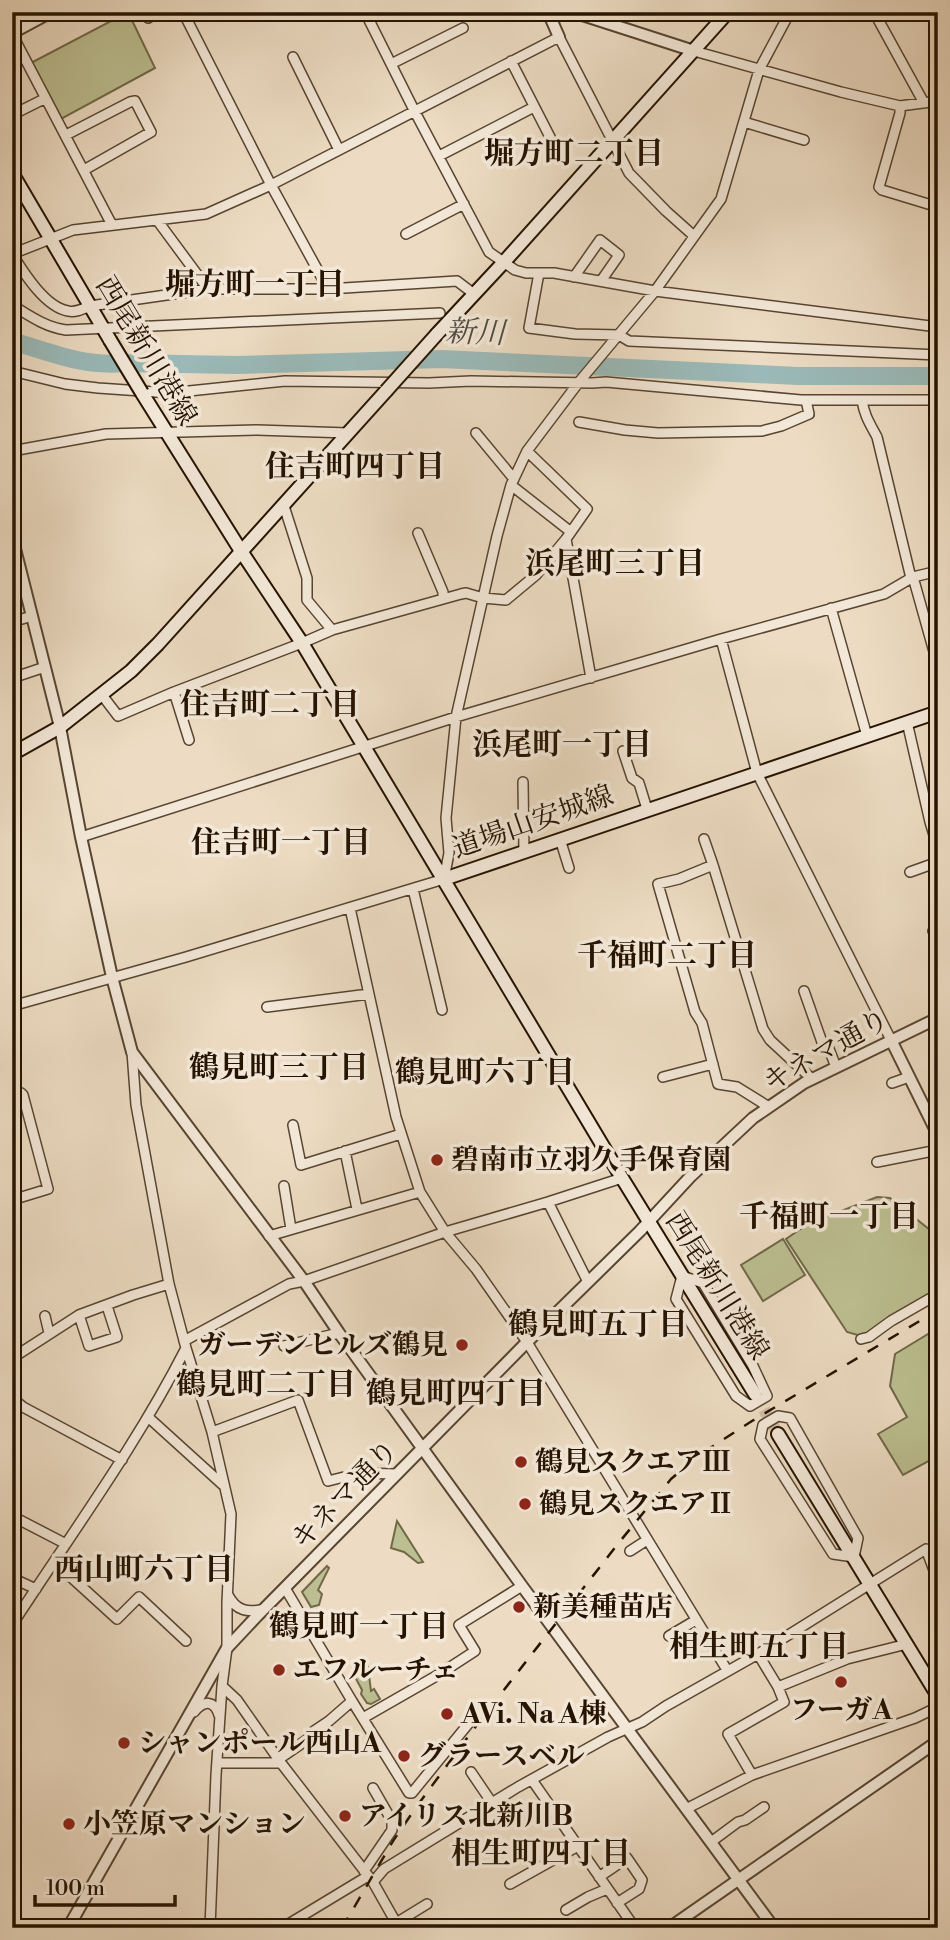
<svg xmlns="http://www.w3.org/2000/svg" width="950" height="1940" font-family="'Libre Bodoni','Noto Serif JP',serif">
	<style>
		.green { fill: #bcbf91; stroke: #706948; stroke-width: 2 }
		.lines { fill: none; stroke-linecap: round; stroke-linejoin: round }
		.river { stroke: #9abab9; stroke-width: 18 }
		.secondary-tunnel { stroke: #cfbea6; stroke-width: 12; stroke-dasharray: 12 6; stroke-linecap: butt }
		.minor-casing { stroke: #574531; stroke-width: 12 }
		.tertiary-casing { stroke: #574531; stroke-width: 14 }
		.secondary-casing { stroke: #251300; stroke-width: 16 }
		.minor { stroke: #f3e8d8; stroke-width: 9 }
		.tertiary { stroke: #f3e8d8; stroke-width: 10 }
		.secondary { stroke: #f3e8d8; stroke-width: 12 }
		.rail { stroke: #251300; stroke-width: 2.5; stroke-dasharray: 12 12; stroke-linecap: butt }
		.secondary-bridge-casing { stroke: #251300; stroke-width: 16; stroke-linecap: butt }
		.secondary-bridge { stroke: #f3e8d8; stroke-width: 12 }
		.poi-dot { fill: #8f2418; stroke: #f3e8d8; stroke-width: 2.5 }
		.labels { text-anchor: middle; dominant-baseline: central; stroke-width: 7; stroke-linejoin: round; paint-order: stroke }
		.street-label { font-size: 28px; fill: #251300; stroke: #f3e8d8 }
		.poi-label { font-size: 28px; font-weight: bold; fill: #251300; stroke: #f3e8d8; text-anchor: start }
		.neighbourhood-label { font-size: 30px; font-weight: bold; fill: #251300; stroke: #f3e8d8 }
		.water-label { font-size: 30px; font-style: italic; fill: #4e4d41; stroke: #f3e8d8 }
	</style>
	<rect width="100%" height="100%" fill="#eddcc3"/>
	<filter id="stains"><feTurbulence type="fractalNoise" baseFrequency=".00286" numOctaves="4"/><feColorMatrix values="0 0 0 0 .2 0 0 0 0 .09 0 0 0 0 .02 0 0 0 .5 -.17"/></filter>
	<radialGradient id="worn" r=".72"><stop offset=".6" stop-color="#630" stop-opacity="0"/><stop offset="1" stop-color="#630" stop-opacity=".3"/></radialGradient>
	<path class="green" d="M128 12 155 68 61 119 29 64Z
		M877 1197 890 1198 935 1234 938 1239V1292L861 1336 847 1332 786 1239 808 1224Z
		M783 1239 805 1275 763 1301 741 1265Z
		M938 1328V1456L903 1475 878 1434 907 1417 890 1386 895 1354Z
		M397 1521 423 1562 418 1563 404 1552 391 1548Z
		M327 1566 329 1568 318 1590 322 1594 319 1605 311 1607 302 1592Z
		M366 1665 368 1667 371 1691 374 1689 380 1699 371 1704 367 1703 361 1694 362 1690 355 1677Z"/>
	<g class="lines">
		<path class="river" d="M12 341C49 352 84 367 123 363L237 365 442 359 798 376H938"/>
		<path class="secondary-tunnel" d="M755 1394 778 1434"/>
		<defs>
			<path id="minor" d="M183 12 271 185 328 289
				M365 12 415 112 489 252 515 270 526 273H554L655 291 938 327
				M874 12 924 103
				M148 18 158 12
				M12 34 112 225
				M694 51 841 92 900 106 938 101
				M293 57 339 150
				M511 61 551 139
				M391 64 463 28
				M900 106V113L879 187 882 190 938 207
				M12 115 44 99
				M744 122 804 140
				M66 135 130 102 135 101 151 132 84 170
				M439 156 534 107
				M157 220 208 289
				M406 234 464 204
				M12 254 73 230 206 214 271 185 559 37 629 173 666 211 694 236
				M12 254C24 273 45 307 68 311 75 313 83 309 90 306L208 289H328L457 281 474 294
				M539 273 529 328 575 334 619 335 629 341 938 355
				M574 277 600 240 619 255 601 281
				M12 305C30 316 45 327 66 330L440 313
				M12 371 65 384 98 388 170 393 285 381 429 383 471 381 592 383 606 382 801 400H938
				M862 400C864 415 870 424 877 437L911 578
				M579 422 625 430 658 433 762 431 781 426 809 414 806 400
				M476 433 514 479
				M12 451 106 434 257 430 348 433
				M511 485 571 532
				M284 506 307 578V600L332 630
				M418 533 443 592V598
				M566 539 591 678
				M913 577 938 666
				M831 608 867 736
				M12 622 32 616
				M721 639 757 773 891 1040
				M12 678 45 667
				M174 692 189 740
				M102 695 118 716 174 692 302 643 332 630 461 594 466 593 483 598 506 600 536 575 566 539 587 509 527 451
				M907 722 930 822 938 848
				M623 751 632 778 639 783 647 809
				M523 782 524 851
				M81 837 456 717 721 639 884 594 913 577 938 571
				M560 839 569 868
				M704 839 713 865
				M910 872 938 862
				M413 889 442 1010
				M350 908 396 1117 420 1192 445 1232 476 1269 527 1342 727 1670
				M933 931 938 929
				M804 991 823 1045 829 1049 836 1067
				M12 1006 186 957 444 879 449 853 446 818 456 717 497 536 511 485 527 451 579 382 655 291 721 199 759 70 790 12
				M267 1007 369 994
				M132 1052 136 1105 169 1284 186 1348 212 1432 231 1514 227 1603V1648L222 1686 216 1775 210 1928
				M663 1077 713 1064
				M892 1083 909 1077
				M12 1096 21 1093 23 1095 48 1189 12 1200
				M769 1107 737 1087 718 1084 702 1023 695 1012 658 884 679 879 713 865 763 1029 770 1040 812 1079
				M293 1125 301 1165 401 1134
				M345 1151 357 1209
				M877 1162 938 1150
				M284 1186 291 1229
				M548 1202 588 1282
				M269 1236 420 1192
				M682 1276 703 1283 753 1366 767 1396 750 1406 736 1396 676 1299Z
				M79 1315 89 1346 117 1337 107 1306
				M45 1316 49 1333
				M861 1339 869 1337 891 1321 938 1294
				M184 1341 289 1284 304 1281 445 1232 548 1202 622 1178
				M284 1346 339 1333
				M12 1360 14 1357 79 1315 133 1295 169 1284
				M12 1398 23 1407 122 1460
				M778 1416 790 1418 858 1538 854 1557 833 1554 760 1439 763 1425Z
				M148 1417 223 1485
				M212 1432 298 1400 328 1481 360 1473 396 1474
				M12 1516 66 1544
				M630 1551 647 1540
				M53 1563 72 1578 117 1619 139 1597 186 1641
				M12 1578 36 1589
				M285 1588 352 1701
				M228 1595C236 1611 248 1613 264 1609
				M12 1625C71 1534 136 1446 186 1348
				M669 1636 696 1620
				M758 1654 778 1687 784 1702 728 1734 752 1775 915 1718 938 1707
				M222 1686 237 1700 281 1763 373 1882 399 1928
				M778 1687 847 1659 907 1644
				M194 1712C204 1700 214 1700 219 1715
				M363 1718 438 1675 475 1651 459 1625 522 1586
				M279 1759 308 1739 314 1731 329 1721 352 1701 409 1793H412L469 1723
				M217 1763H281
				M471 1772 492 1803
				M532 1780 635 1928
				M686 1809 752 1775
				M711 1842 738 1822 745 1820 764 1807
				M364 1871 392 1830V1821L373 1788
				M599 1877 627 1858 642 1880 639 1889 617 1903
				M373 1882 384 1869 518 1787 608 1737 642 1722 666 1706 758 1654 926 1549 938 1581
				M510 1884 578 1846
				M566 1910 588 1897 607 1889
				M396 1923 427 1904
				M282 1928 368 1876"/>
			<path id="tertiary" d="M548 12 559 37
				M573 12 694 51
				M12 33 51 12
				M12 537 60 727 81 837 112 977 132 1052 304 1281 339 1333 522 1586 774 1928
				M891 1040 938 1135
				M68 1928 227 1648 257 1616 527 1342 640 1231 690 1177 753 1118 804 1083 938 1018
				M669 1928 938 1741"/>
			<path id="secondary" d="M12 173 110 340
				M437 334 504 262 728 12
				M142 393 241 551 302 643 622 1178 755 1394
				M12 754 60 727 131 671 158 644 386 391
				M444 879 938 712
				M778 1434 938 1696"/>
		</defs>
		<use href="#minor" class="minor-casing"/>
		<use href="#tertiary" class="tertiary-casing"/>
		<use href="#secondary" class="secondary-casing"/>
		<use href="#minor" class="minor"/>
		<use href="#tertiary" class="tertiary"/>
		<use href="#secondary" class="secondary"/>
		<path class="rail" d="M342 1928 393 1841 417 1806 482 1718 617 1545 671 1479 699 1455 752 1421 938 1310"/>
		<defs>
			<path id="secondary-bridge" d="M110 340 142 393
				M386 391 437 334"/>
		</defs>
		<use href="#secondary-bridge" class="secondary-bridge-casing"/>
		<use href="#secondary-bridge" class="secondary-bridge"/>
	</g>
	<g class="poi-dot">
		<circle cx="437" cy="1160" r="7"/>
		<circle cx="462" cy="1345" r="7"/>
		<circle cx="521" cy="1462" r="7"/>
		<circle cx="525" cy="1504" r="7"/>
		<circle cx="519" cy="1607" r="7"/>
		<circle cx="279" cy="1670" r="7"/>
		<circle cx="841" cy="1682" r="7"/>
		<circle cx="447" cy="1714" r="7"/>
		<circle cx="124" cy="1743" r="7"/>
		<circle cx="404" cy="1756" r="7"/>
		<circle cx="345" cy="1816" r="7"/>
		<circle cx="69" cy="1824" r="7"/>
	</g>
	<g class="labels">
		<g class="street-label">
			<text transform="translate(146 351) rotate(59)">西尾新川港線</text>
			<text transform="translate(533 822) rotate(-19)">道場山安城線</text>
			<text transform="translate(826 1051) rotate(-29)">キネマ通り</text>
			<text transform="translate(717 1286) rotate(58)">西尾新川港線</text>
			<text transform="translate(345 1495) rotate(-46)">キネマ通り</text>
		</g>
		<g class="poi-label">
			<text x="451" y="1160">碧南市立羽久手保育園</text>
			<text x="448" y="1345" text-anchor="end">ガーデンヒルズ鶴見</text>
			<text x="535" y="1462">鶴見スクエアⅢ</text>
			<text x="539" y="1504">鶴見スクエアⅡ</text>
			<text x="533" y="1607">新美種苗店</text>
			<text x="293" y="1670">エフルーチェ</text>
			<text x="841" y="1710" text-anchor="middle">フーガA</text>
			<text x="461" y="1714">AVi. Na A棟</text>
			<text x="138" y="1743">シャンポール西山A</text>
			<text x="418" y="1756">グラースベル</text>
			<text x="359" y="1816">アイリス北新川B</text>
			<text x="83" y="1824">小笠原マンション</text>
		</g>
		<g class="neighbourhood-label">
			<text x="574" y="154">堀方町二丁目</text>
			<text x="255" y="285">堀方町一丁目</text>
			<text x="355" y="467">住吉町四丁目</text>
			<text x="615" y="564">浜尾町三丁目</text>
			<text x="270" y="705">住吉町二丁目</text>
			<text x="562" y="745">浜尾町一丁目</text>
			<text x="281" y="843">住吉町一丁目</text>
			<text x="667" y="956">千福町二丁目</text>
			<text x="279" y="1068">鶴見町三丁目</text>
			<text x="485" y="1073">鶴見町六丁目</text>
			<text x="829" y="1217">千福町一丁目</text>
			<text x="598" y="1325">鶴見町五丁目</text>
			<text x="266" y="1385">鶴見町二丁目</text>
			<text x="456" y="1394">鶴見町四丁目</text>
			<text x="144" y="1570">西山町六丁目</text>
			<text x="359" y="1627">鶴見町一丁目</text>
			<text x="759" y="1647">相生町五丁目</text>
			<text x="541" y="1854">相生町四丁目</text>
		</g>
		<g class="water-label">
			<text transform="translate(475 333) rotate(2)">新川</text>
		</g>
	</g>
	<rect width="950" height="1940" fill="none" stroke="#eddcc3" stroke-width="42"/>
	<rect x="14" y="14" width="922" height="1912" fill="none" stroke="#251300" stroke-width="3.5"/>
	<rect x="21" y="21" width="908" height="1898" fill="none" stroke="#251300" stroke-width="2"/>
	<path d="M35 1895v10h140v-10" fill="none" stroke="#251300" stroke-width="3.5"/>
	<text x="46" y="1895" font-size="21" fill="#251300" stroke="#f3e8d8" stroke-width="5" paint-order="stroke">100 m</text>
	<rect width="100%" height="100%" filter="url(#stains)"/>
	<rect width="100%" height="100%" fill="url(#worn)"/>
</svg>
